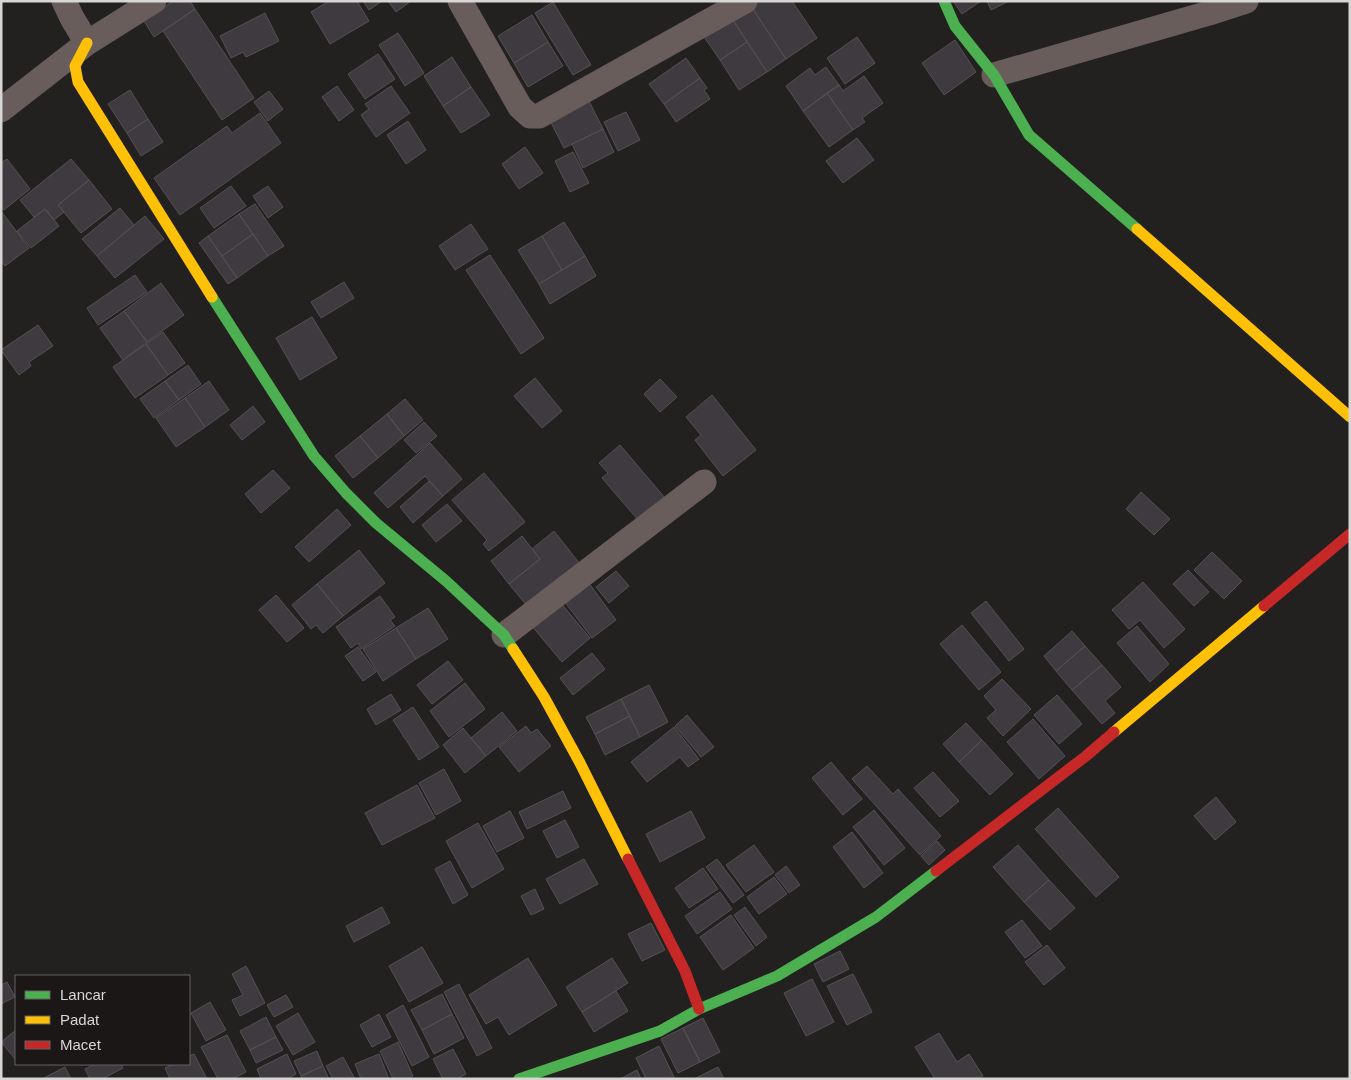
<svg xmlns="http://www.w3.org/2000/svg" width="1351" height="1080" font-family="Helvetica,sans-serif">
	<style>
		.building { fill: #3f3a3f; stroke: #535152 }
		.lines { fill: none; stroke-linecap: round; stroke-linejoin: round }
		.street { stroke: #695d5c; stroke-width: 25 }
		.fast { stroke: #4caf50; stroke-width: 11 }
		.slow { stroke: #ffc107; stroke-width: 11 }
		.jam { stroke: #c62828; stroke-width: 11 }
	</style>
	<rect width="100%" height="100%" fill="#232120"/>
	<path class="building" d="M173 1H190L195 9 154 37 144 21Z
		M329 1H357L369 21 330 44 311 12Z
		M363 1H382L369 10Z
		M388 1H411L396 12Z
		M758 1H792L817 38 786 59 751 6Z
		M953 1H981L962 14Z
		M987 1H1009L991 10Z
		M553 2 591 65 573 75 535 13Z
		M751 6 786 59 767 72 732 18Z
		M195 9 254 98 222 120 163 31Z
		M265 13 279 41 246 57 243 52 231 58 220 36Z
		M728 13 747 42 720 60 700 31Z
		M532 15 548 42 514 63 498 36Z
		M398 33 424 73 405 86 379 45Z
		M857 37 875 63 845 84 827 58Z
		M955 40 976 72 944 95 922 63Z
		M548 42 563 66 528 87 514 63Z
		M747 42 767 72 739 90 720 60Z
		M378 54 395 79 365 99 348 74Z
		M452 57 471 87 443 106 424 76Z
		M686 58 700 78 664 104 649 84Z
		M826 67 839 85 803 111 786 86 810 68 815 75Z
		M864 76 883 103 862 118 865 122 853 130 827 93 839 85 843 91Z
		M700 78 707 88 704 90 710 99 676 122 664 104Z
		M337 86 354 110 339 121 322 97Z
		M391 86 410 113 376 137 361 115 369 109 365 104Z
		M471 87 490 115 461 133 443 106Z
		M130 90 148 119 127 133 108 104Z
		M269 91 283 109 268 121 254 102Z
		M827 93 853 130 829 147 803 111Z
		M586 95 603 129 564 148 547 115Z
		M626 112 640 140 618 151 604 122Z
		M260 113 281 143 180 215 154 178 227 126 232 133Z
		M148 119 163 142 141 156 127 133Z
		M408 121 426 150 406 164 387 135Z
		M603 129 614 152 583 168 572 144Z
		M857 138 874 160 843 183 826 161Z
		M525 147 543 173 519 189 502 164Z
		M573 152 589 183 570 192 555 161Z
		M7 159 30 189 4 210 1 207V163Z
		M71 159 89 180 58 205 64 212 54 220 45 209 34 217 20 200Z
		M89 180 112 209 81 233 58 205Z
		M231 186 246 206 214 228 200 208Z
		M268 186 283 207 268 218 253 196Z
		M255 204 284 246 268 256 239 214Z
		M120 208 134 225 97 256 82 239Z
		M45 209 59 226 31 248 17 231Z
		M1 211 29 248 5 266 1 261Z
		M239 214 253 234 222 256 208 236Z
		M145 216 164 239 115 278 97 256Z
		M564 222 585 256 562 270 542 236Z
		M471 224 488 249 455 270 439 246Z
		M253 234 268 256 237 278 222 256Z
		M208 236 237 278 228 284 199 243Z
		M542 236 562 270 539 284 518 250Z
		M490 255 544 338 521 354 466 270Z
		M585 256 596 276 550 304 539 284Z
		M135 275 147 292 98 325 87 308Z
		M344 282 354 298 321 318 311 302Z
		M161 283 184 315 147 342 124 311Z
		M124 311 147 342 123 360 100 328Z
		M312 317 337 358 300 380 276 338Z
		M38 325 53 346 29 362 31 366 19 375 1 350Z
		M163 332 185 363 168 375 146 344Z
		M146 344 168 375 135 398 113 367Z
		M188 365 201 384 179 400 165 381Z
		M535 378 562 411 542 428 514 396Z
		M660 379 677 397 660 412 644 394Z
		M165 381 179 400 154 418 140 399Z
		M209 381 229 410 205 427 185 398Z
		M712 395 756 450 723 476 695 440 701 435 686 417Z
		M185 398 205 427 176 447 156 418Z
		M405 399 423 420 404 436 387 414Z
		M253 406 265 422 242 440 230 425Z
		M387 414 404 436 378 458 360 436Z
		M424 422 437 436 416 453 404 440Z
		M360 436 378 458 353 478 335 456Z
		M430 443 462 479 443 496 425 476 388 508 374 493Z
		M620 445 665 498 639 521 602 478 608 473 599 463Z
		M273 470 290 488 261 513 245 494Z
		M484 473 525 522 489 551 483 544 487 540 452 500Z
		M429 481 443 496 413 523 400 507Z
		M1141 492 1170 519 1154 535 1126 509Z
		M447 504 462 521 436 542 422 525Z
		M337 509 351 525 309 562 295 547Z
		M554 531 580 564 528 607 509 584 540 559 532 549Z
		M522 536 540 559 509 584 491 561Z
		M359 550 385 583 343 616 317 584Z
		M1212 552 1242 581 1224 599 1194 570Z
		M1188 570 1209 592 1194 606 1173 584Z
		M616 571 629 586 609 603 596 587Z
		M588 582 616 620 592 638 564 601Z
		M1143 582 1185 629 1164 648 1140 620 1129 629 1112 610Z
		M317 584 343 616 323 633 316 625 311 629 292 605Z
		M276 595 304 628 287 642 259 610Z
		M380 596 395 617 390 620 395 626 361 649 358 643 351 648 336 627Z
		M986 601 1024 649 1009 661 971 613Z
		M560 602 590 638 562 662 531 625Z
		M428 608 448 639 416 659 396 628Z
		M962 625 1001 672 979 690 940 644Z
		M1137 626 1169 664 1150 682 1117 643Z
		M396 628 416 659 383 681 363 649Z
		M1072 631 1085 646 1056 671 1044 656Z
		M1085 646 1102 665 1072 690 1056 671Z
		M358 647 376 672 363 681 345 656Z
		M592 653 605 669 573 695 560 678Z
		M448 661 463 680 432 704 417 685Z
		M1102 665 1121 687 1105 701 1115 713 1102 724 1072 690Z
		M1002 679 1031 709 1003 736 987 718 996 710 984 696Z
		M465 683 485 709 449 737 430 711Z
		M649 685 668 722 640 737 621 699Z
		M391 694 401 710 376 725 367 709Z
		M1057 695 1082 724 1059 744 1034 715Z
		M621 699 630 716 595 734 586 717Z
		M413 707 439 747 419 760 393 720Z
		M502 712 517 731 486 756 471 738Z
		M687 715 714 747 701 757 675 726Z
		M630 716 640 737 605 755 595 734Z
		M1033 719 1065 756 1039 779 1007 742Z
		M966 723 982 740 959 762 943 744Z
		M526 726 531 733 537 729 551 746 519 772 499 747Z
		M674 727 699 759 688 767 680 757 647 782 631 762Z
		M463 728 486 756 465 773 443 745Z
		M982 740 1013 774 990 795 959 762Z
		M831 762 862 799 843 815 812 778Z
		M867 766 893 794 898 789 941 836 920 855 852 779Z
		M444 769 461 801 436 815 419 783Z
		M933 772 959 801 940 817 914 788Z
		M417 785 435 818 382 845 365 813Z
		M563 791 571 808 527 829 519 812Z
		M1216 797 1236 822 1215 840 1194 816Z
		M1058 808 1119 877 1096 897 1035 829Z
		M874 810 905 848 884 865 853 827Z
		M510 811 524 838 497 852 483 826Z
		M691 811 705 838 660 862 646 834Z
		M565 820 579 847 557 858 543 831Z
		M478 823 504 869 472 888 446 841Z
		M852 832 883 873 864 888 833 847Z
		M937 841 945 850 929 865 921 856Z
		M754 845 774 872 746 892 726 865Z
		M1018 845 1049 880 1024 902 993 867Z
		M584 859 598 884 560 904 546 879Z
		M717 859 744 895 733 903 706 867Z
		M450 861 468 895 453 904 435 869Z
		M786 866 800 885 789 893 775 875Z
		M703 868 718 889 689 908 675 888Z
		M774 877 787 894 759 914 747 897Z
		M1049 880 1075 908 1050 930 1024 902Z
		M535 889 544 909 531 915 521 896Z
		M720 892 732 909 697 934 685 916Z
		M382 907 390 923 354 942 346 926Z
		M745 907 767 937 756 946 734 915Z
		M731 915 754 948 723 970 700 937Z
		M1022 920 1042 946 1025 958 1005 932Z
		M651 923 665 950 642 961 628 934Z
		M1047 945 1065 968 1044 985 1025 962Z
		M422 947 443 983 409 1002 389 966Z
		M840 951 849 969 823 982 814 964Z
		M528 958 557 1005 509 1035 498 1017 486 1024 469 995Z
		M612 958 628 983 582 1012 566 987Z
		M246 966 265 1003 240 1016 232 1000 243 995 232 974Z
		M853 974 872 1012 847 1025 827 986Z
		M812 979 834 1022 806 1036 784 993Z
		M7 982 15 997 1 1004V985Z
		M459 984 492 1048 477 1056 444 992Z
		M616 991 628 1011 594 1032 582 1012Z
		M442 994 452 1014 422 1030 411 1010Z
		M286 995 293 1007 274 1017 267 1005Z
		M210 1002 226 1030 206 1041 191 1013Z
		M403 1005 429 1057 412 1066 386 1015Z
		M298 1013 315 1042 293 1055 276 1026Z
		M379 1014 391 1037 372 1047 360 1025Z
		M452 1014 464 1038 434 1054 422 1030Z
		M266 1017 276 1037 250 1050 240 1031Z
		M703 1018 720 1052 700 1062 683 1028Z
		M683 1028 700 1062 678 1073 661 1039Z
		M16 1030V1060L1 1042Z
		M939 1033 957 1062 969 1054 983 1076 978 1079H935L915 1047Z
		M227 1035 246 1072 232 1079H218L201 1047Z
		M276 1037 283 1050 256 1063 250 1050Z
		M398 1042 413 1076 407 1079H393L380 1051Z
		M659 1046 675 1079H646L636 1058Z
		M453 1049 466 1074 457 1079H443L433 1059Z
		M317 1051 323 1066 301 1076 294 1061Z
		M194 1054 207 1079H170L165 1068 174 1064H189V1056Z
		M287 1054 296 1074 287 1079H261L257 1069Z
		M379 1054 389 1079H361L355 1064Z
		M343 1057 355 1079H333L326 1066Z
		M95 1064H121L123 1068 102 1079H90L85 1069Z
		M323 1066 329 1079H302L301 1076Z
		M65 1067 71 1079H42Z
		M718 1067 724 1079H694Z
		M637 1070 641 1079H620Z"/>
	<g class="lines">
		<path class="street" d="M64 1 72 18 87 43
			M460 1 520 107 530 116H539L745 1
			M994 75 1209 13 1246 1
			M1 110 87 43 154 1
			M504 635 704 482"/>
		<path class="fast" d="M944 1 955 26 994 75 1029 135 1137 229
			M212 297 314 456 346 493 376 523 446 581 504 635 513 649
			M519 1079 660 1031 699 1009 777 976 876 917 936 871"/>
		<path class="slow" d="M87 43 75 66 78 82 212 297
			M1137 229 1350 417
			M513 649 544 697 580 763 628 859
			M1114 732 1264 606"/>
		<path class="jam" d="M1264 606 1350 534
			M628 859 685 971 699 1009
			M936 871 1086 756 1114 732"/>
	</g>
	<rect width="1351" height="1080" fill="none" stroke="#d8d6d4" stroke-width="5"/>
	<rect x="15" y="975" width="175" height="90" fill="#1a1716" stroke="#666362"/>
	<rect x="25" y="991" width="25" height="8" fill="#4caf50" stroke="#666362"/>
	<text x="60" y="1000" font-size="15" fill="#d8d6d4">Lancar</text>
	<rect x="25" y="1016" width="25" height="8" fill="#ffc107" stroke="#666362"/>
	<text x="60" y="1025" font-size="15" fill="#d8d6d4">Padat</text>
	<rect x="25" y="1041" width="25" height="8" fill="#c62828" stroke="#666362"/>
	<text x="60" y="1050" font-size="15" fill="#d8d6d4">Macet</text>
</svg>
